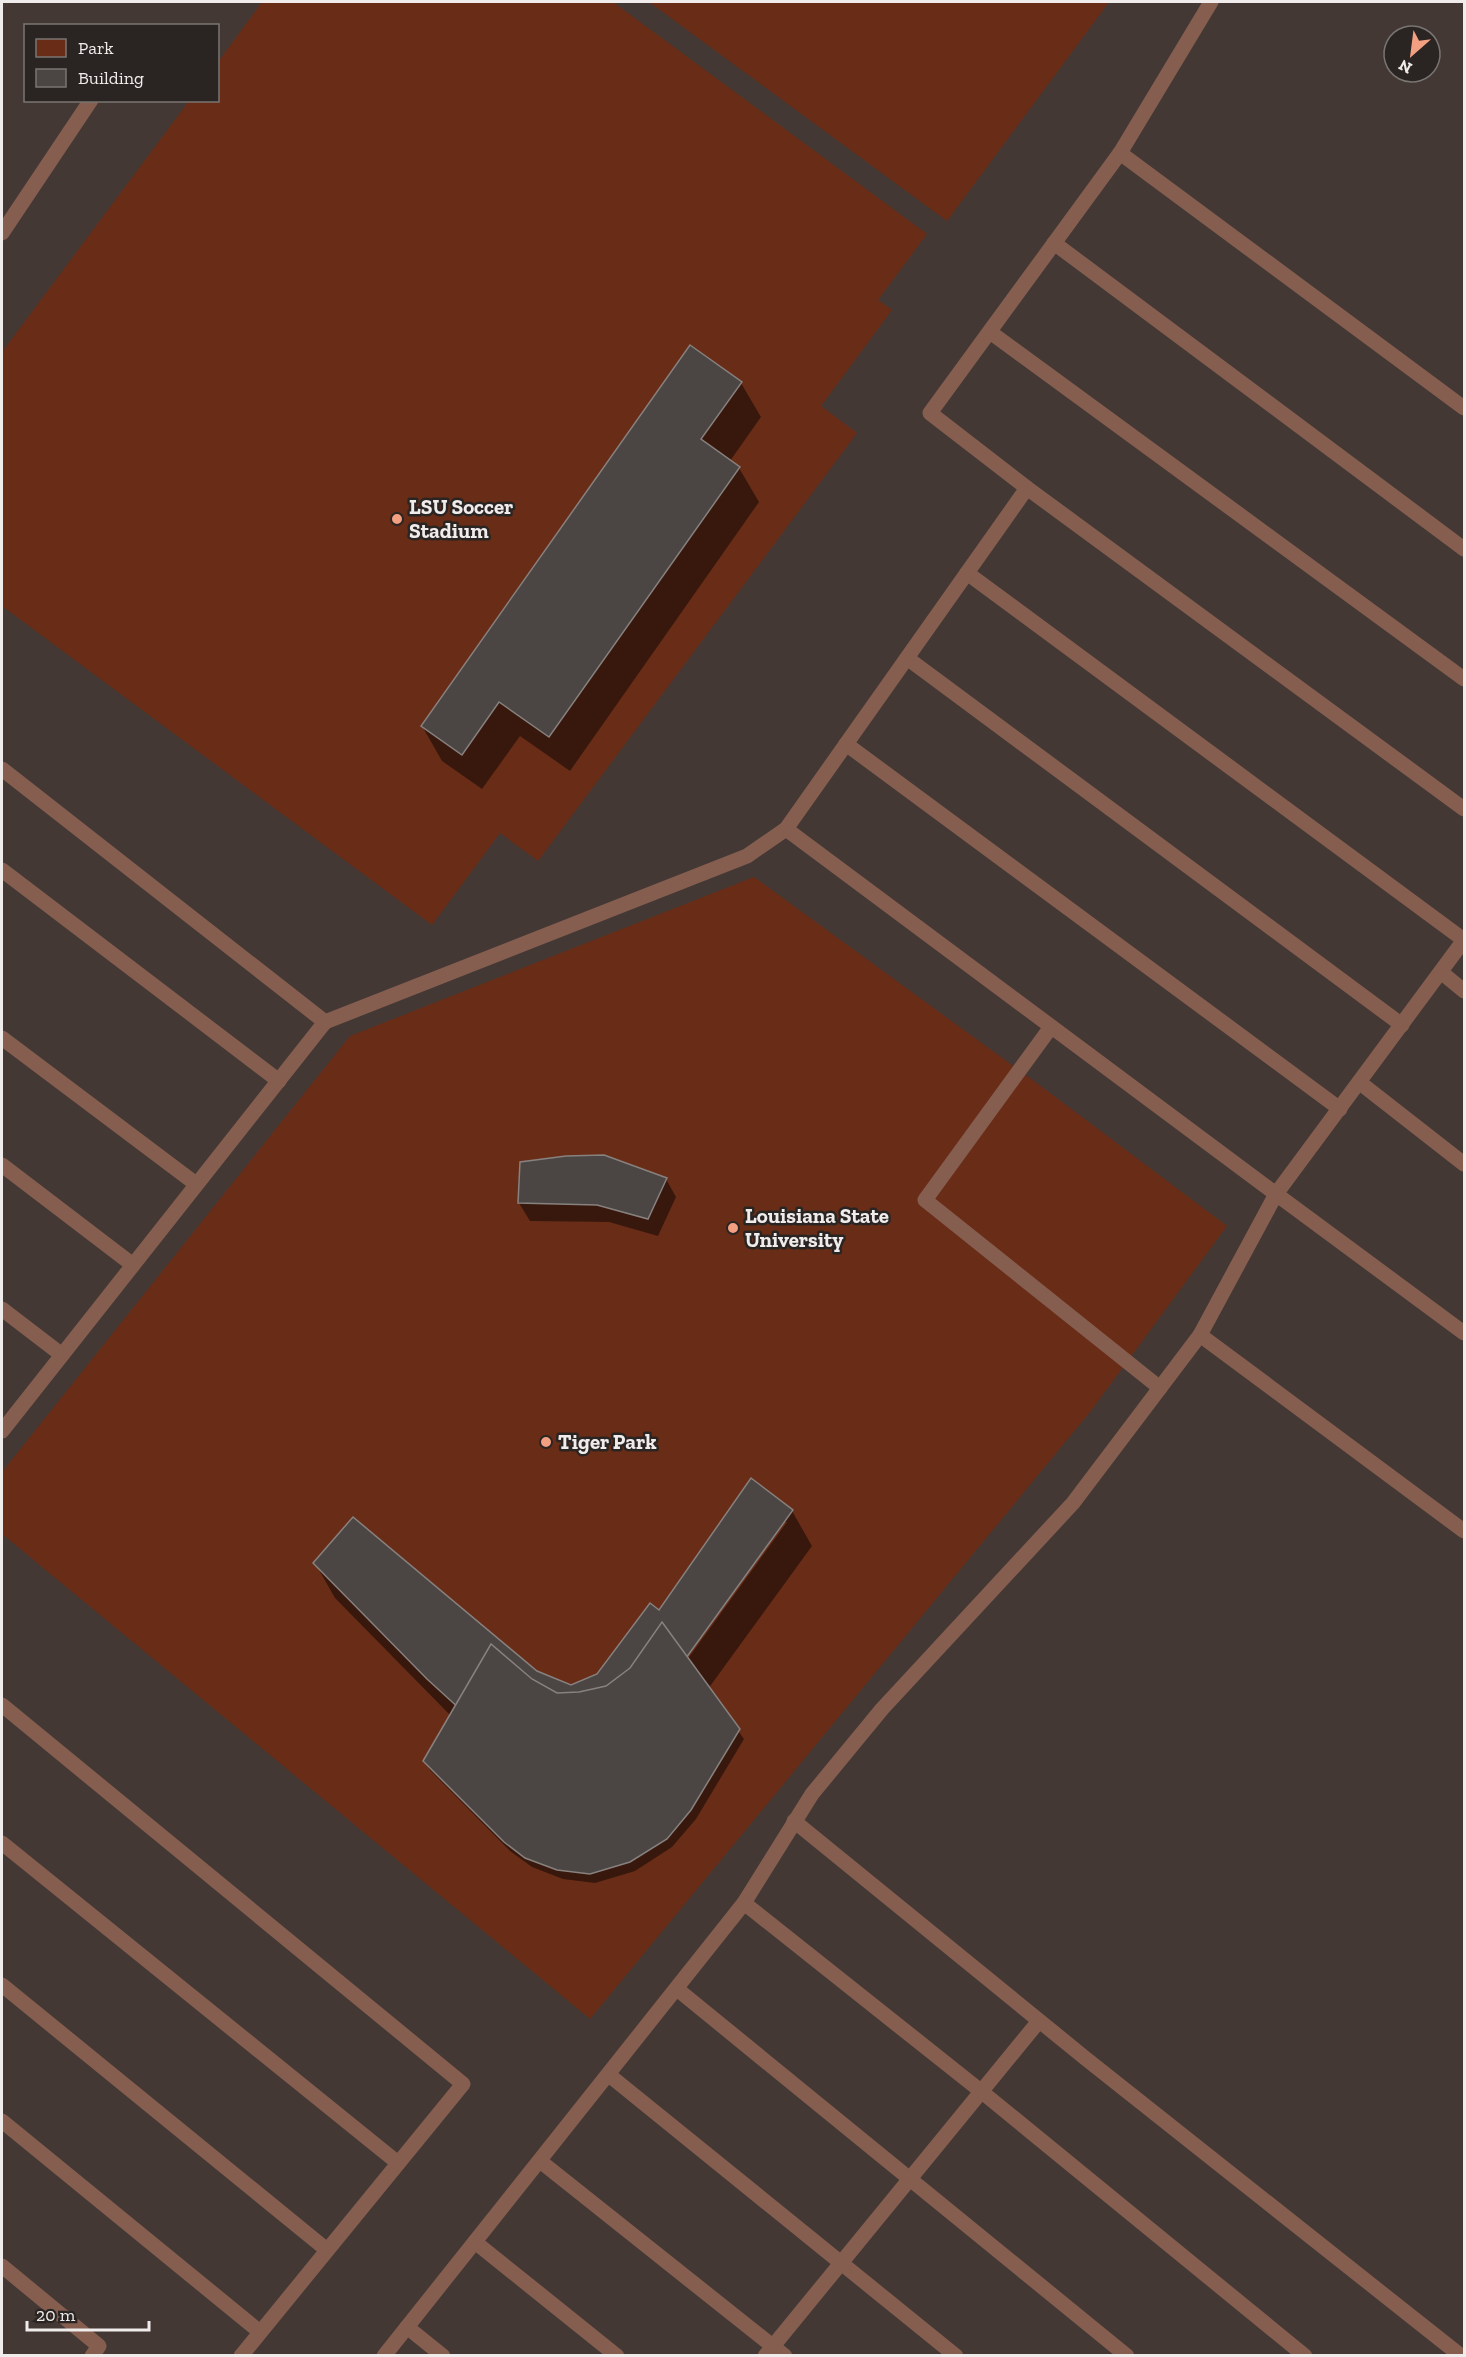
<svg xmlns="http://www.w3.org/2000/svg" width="1466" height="2357" font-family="'Zilla Slab',serif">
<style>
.built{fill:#443834;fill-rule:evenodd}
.green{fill:#692d17}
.shadow{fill:#0007;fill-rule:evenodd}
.building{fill:#4b4543;stroke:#87817f;stroke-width:1.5}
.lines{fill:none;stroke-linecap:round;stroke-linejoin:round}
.lane{stroke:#855e50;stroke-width:15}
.poi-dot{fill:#f39f82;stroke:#2a2523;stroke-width:2}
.labels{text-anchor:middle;stroke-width:5;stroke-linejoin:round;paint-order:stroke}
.poi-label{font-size:21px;font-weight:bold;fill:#f0eceb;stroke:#2a2523;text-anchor:start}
</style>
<rect width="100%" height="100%" fill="#342f2d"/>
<path class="built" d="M 2,2 L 1464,2 L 1464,2355 L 2,2355 ZM 26,26 L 218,26 L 218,100 L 26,100 ZM 1394,36 L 1430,36 L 1430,72 L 1394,72 Z"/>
<g class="green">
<polygon points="262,2 613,2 927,234 878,300 892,310 821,406 857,433 538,861 500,833 432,925 2,606 2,352 189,101 218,100 218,62"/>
<polygon points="649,2 1109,2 947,221"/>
<polygon points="754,877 1042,1087 1227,1226 1090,1412 590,2019 2,1534 2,1472 350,1036"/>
</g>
<g class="shadow">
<polygon points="741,383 761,417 730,461 739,468 759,502 570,771 520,736 482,789 442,761 422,726"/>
<polygon points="666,1179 676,1197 658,1236 609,1222 530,1221 519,1203"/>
<path d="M 751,1480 L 792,1511 L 812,1546 L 708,1689 L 744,1739 L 696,1819 L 672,1847 L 635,1871 L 595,1883 L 563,1879 L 532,1867 L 510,1851 L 430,1770 L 425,1761 L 451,1716 L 335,1598 L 315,1563 L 571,1687 L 598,1676 L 660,1612 ZM 783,1522 L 787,1522 L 684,1664 L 681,1662 Z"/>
</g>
<g class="building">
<polygon points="690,345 742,382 701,439 740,467 549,737 499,702 462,755 421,726"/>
<polygon points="604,1155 667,1178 648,1219 597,1205 518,1203 520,1162 566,1156"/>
<polygon points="751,1478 793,1510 647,1712 609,1733 559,1744 500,1735 473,1721 427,1679 313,1563 353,1517 537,1671 571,1685 597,1674 650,1603 659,1610"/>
<polygon points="662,1622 740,1729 691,1810 667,1839 630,1862 590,1874 557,1870 525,1858 504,1842 423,1761 491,1644 532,1679 557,1693 579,1692 606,1686 630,1668"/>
</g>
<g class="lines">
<g class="lane">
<polyline points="1120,153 1464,408"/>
<polyline points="2,233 91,100"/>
<polyline points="1054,243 1464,549"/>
<polyline points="990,332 1464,679"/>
<polyline points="1027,488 1464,809"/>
<polyline points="967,573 1464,940"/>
<polyline points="907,658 1402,1025"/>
<polyline points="846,744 1340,1109"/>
<polyline points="2,769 325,1022 2,1431"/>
<polyline points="786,829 1276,1194 1464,940"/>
<polyline points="2,870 279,1081"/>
<polyline points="1441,972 1464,991"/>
<polyline points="325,1022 747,856 786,829 1027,488 930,413 1120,153 1211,2"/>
<polyline points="1051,1027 925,1200 1160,1388"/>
<polyline points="2,1038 196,1184"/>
<polyline points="1359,1082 1464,1164"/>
<polyline points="2,1165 133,1265"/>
<polyline points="2,1309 62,1355"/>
<polyline points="1464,1333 1276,1194 1200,1335 1464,1531"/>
<polyline points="2,1705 463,2084 241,2356"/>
<polyline points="794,1821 1085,2058 1461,2356"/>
<polyline points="2,1843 398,2163"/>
<polyline points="744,1903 812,1794 882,1709 1073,1503 1200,1335"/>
<polyline points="2,1985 327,2250"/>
<polyline points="677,1989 1127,2356"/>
<polyline points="609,2075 956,2356"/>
<polyline points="2,2121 260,2332"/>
<polyline points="540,2161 785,2356"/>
<polyline points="475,2242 617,2356"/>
<polyline points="2,2266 99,2346 92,2356"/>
<polyline points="407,2327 443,2356"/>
<polyline points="384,2356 744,1903 982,2092 1305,2356"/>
<polyline points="765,2356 1039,2021"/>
</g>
</g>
<g class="poi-dot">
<circle cx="397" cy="519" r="6"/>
<circle cx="733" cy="1228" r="6"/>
<circle cx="546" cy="1442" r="6"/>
</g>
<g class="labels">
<g class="poi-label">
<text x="409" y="514">LSU Soccer<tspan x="409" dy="24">Stadium</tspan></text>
<text x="745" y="1223">Louisiana State<tspan x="745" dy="24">University</tspan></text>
<text x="558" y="1449">Tiger Park</text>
</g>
</g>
<rect width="1466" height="2357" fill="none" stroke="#f0eceb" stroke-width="6"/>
<rect x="24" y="24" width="195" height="78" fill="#2a2523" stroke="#797573" stroke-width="1.5"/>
<rect x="36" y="39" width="30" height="18" fill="#692d17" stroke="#797573" stroke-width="1.5"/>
<text x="78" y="54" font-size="18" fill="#f0eceb">Park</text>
<rect x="36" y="69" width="30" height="18" fill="#4b4543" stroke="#797573" stroke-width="1.5"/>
<text x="78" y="84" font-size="18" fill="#f0eceb">Building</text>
<g transform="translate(1412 54) rotate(208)"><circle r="28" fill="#2a2523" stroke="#797573" stroke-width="1.5"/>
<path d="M0-4.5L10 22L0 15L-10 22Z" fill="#f39f82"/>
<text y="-9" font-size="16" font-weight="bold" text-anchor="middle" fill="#f0eceb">N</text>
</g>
<path d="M27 2321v9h122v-9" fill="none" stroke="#f0eceb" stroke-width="3"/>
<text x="36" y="2321" font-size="18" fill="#f0eceb" stroke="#2a2523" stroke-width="4.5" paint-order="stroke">20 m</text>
</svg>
